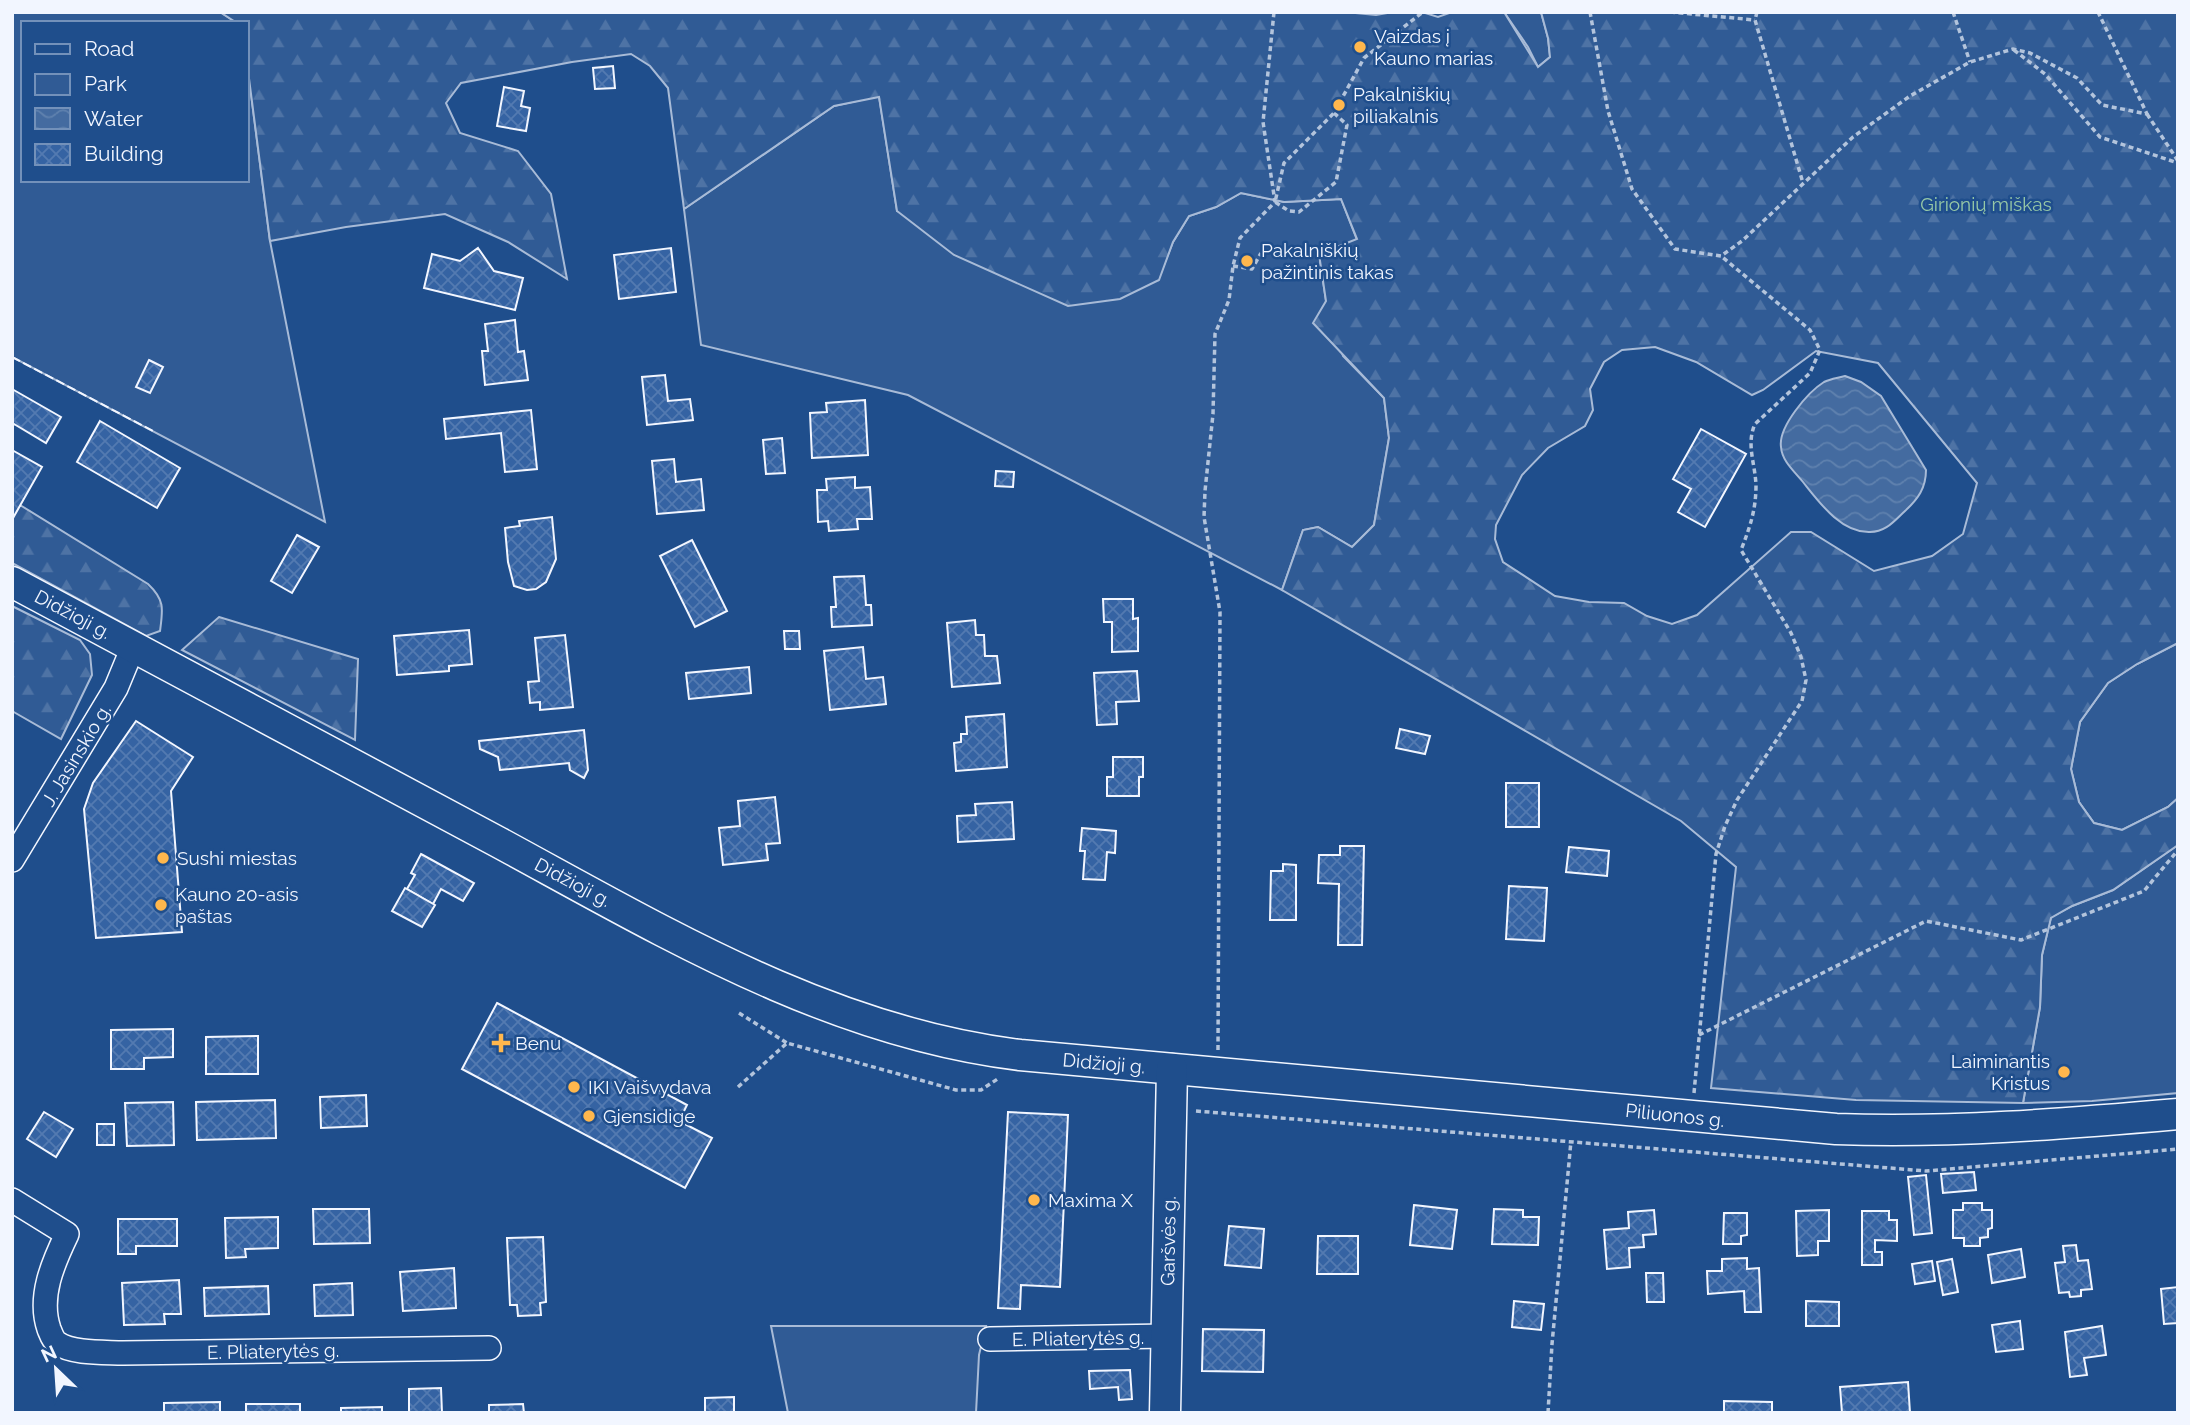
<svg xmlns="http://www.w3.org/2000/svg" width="2190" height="1425" font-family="Raleway,sans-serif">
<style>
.green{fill:#305b95;stroke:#a8bbd7;stroke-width:2}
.forest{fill:url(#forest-firs);stroke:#a8bbd7;stroke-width:2;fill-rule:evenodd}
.water{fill:url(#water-waves);stroke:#a8bbd7;stroke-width:2}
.building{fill:url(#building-cross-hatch);stroke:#f2f6ff;stroke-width:2}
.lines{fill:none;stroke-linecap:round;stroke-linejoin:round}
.minor-casing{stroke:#f2f6ff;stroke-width:26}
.major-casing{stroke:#f2f6ff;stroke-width:33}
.path{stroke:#b3c4dc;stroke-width:3.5;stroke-dasharray:5 3.5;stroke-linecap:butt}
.minor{stroke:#1f4e8c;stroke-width:23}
.major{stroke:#1f4e8c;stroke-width:30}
.fence{stroke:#f2f6ff;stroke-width:2;stroke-dasharray:9 3.5;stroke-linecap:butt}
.poi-dot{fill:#ffb74d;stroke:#1f4e8c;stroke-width:2.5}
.labels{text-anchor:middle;stroke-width:5;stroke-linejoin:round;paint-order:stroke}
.poi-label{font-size:19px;fill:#f2f6ff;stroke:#1f4e8c;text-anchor:start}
.park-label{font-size:19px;fill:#97c8a6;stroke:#1f4e8c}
.street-label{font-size:19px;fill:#f2f6ff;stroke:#1f4e8c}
</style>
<defs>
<pattern id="forest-firs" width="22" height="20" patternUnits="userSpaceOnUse" patternTransform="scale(1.75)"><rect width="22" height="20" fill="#305b95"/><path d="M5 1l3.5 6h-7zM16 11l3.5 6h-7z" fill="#4e73a5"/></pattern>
<pattern id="water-waves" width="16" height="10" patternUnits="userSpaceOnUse" patternTransform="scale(1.75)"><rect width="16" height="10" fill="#446ba0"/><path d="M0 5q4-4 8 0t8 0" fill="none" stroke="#5f81ae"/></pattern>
<pattern id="building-cross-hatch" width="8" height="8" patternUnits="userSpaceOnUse" patternTransform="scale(1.75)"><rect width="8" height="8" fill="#3563a3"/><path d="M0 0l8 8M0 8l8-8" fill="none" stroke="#537ab1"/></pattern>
</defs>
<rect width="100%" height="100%" fill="#1f4e8c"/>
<g class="green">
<polygon points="12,12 220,12 237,23 23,23 23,180 247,180 247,63 270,241 325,522 12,357"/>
<polygon points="1504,12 1541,12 1548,38 1550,57 1538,67 1528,47"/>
<polygon points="879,96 897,211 1158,280 1173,242 1189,216 1216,207 1241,193 1284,202 1341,199 1357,240 1319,254 1326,301 1343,356 1384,398 1389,438 1374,525 1352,547 1318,527 1303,530 1282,590 908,395 701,345 684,209 834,106"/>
<polygon points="2178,643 2178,798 2168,807 2122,830 2094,823 2079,802 2071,769 2080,722 2108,683 2137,664"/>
<polygon points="2178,845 2178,1093 2092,1101 2023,1103 2040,1007 2042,955 2051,917 2072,906 2113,890"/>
<polygon points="771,1326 986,1326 979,1355 976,1413 788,1413"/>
</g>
<g class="forest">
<path d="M 220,12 L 1345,12 L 1376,15 L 1393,12 L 1422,12 L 1438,17 L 1452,12 L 1504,12 L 1538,67 L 1550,57 L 1548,38 L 1541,12 L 2178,12 L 2178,643 L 2137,664 L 2108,683 L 2080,722 L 2071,769 L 2079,802 L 2094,823 L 2122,830 L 2168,807 L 2178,798 L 2178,845 L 2113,890 L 2072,906 L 2051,918 L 2042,955 L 2040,1007 L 2023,1103 L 1856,1100 L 1711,1088 L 1736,867 L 1681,821 L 1282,590 L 1303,530 L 1318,527 L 1352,547 L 1374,525 L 1389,438 L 1384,398 L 1313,323 L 1326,301 L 1319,254 L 1357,239 L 1341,199 L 1284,202 L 1241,193 L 1216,207 L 1189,216 L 1173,242 L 1159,280 L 1120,299 L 1068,306 L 954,255 L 897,211 L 879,97 L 834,106 L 684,209 L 668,88 L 650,66 L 631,54 L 572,62 L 461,83 L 446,103 L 460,133 L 518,151 L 551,194 L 567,279 L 508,242 L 445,214 L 346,227 L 270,241 L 247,63 L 247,23 L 237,23 ZM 1655,347 L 1696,362 L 1752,395 L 1763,390 L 1816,351 L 1878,363 L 1977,483 L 1963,534 L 1932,556 L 1874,571 L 1811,532 L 1791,532 L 1697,615 L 1672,624 L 1647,616 L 1624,603 L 1589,602 L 1555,596 L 1503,562 L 1495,539 L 1496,525 L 1522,475 L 1548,448 L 1585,426 L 1593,410 L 1590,389 L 1604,362 L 1622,350 Z"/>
<path d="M 20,505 L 148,584 C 165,600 163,609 160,631 L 146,636 L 12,563 L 12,517 Z"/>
<polygon points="12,606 80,640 90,654 92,675 61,739 12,711"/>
<polygon points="219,617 358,659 355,740 182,650"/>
</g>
<path class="water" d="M 1845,376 L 1861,382 L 1881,396 L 1926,470 C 1926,488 1918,499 1905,511 C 1894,521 1886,532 1870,532 C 1841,533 1819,502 1803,482 C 1794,471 1782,461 1781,447 C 1778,427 1808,392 1824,382 C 1830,379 1838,378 1845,376 Z"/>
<g class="building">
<polygon points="613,66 615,88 595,89 593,68"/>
<polygon points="504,87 524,91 521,106 530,108 526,131 497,126"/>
<polygon points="478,248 494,271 523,278 515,310 424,288 432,254 460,261"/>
<polygon points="671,248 676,292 619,299 614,255"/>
<polygon points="515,320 518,352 524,351 528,380 485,385 482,351 488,351 485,324"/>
<polygon points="149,360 163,367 150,393 136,387"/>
<polygon points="665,375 668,401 690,399 693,420 647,425 642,377"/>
<polygon points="12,389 61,417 46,443 14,424 12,427"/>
<polygon points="865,400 868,455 812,458 810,413 827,412 826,403"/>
<polygon points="531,410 537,469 505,472 501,433 446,439 444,419"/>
<polygon points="100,421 180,468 157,508 77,462"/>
<polygon points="1701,429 1746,454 1705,527 1678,512 1691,489 1673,479"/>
<polygon points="782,438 785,473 766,474 763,440"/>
<polygon points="12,450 42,467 13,518 12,517"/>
<polygon points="674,459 676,482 701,479 704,510 657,514 652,461"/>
<polygon points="996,471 1014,472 1013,487 995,486"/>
<polygon points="855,477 855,488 870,487 872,519 857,519 858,529 829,531 828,521 818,522 817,490 827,490 826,479"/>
<polygon points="552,517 556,559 546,582 536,589 527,590 514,586 508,562 505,528 520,526 519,521"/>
<polygon points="297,535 319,547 292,593 271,581"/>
<polygon points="692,540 727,611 695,627 660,556"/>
<polygon points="864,576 866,605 871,605 872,625 832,627 831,607 836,607 834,577"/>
<polygon points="1103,599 1133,599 1133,619 1138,618 1138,651 1112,652 1112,622 1104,622"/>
<polygon points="975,620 976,635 984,635 985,656 997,656 1000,683 952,687 947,623"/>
<polygon points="469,630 472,664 449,666 449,671 397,675 394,636"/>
<polygon points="784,631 799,631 800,649 785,649"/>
<polygon points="565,635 573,707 540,710 540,702 530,703 528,682 539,681 535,638"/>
<polygon points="863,647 866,679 883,677 886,704 830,710 824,651"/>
<polygon points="749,667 751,693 689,699 686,673"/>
<polygon points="1137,671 1139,701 1116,702 1117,724 1097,725 1094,673"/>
<polygon points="1004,714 1007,767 956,771 954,743 961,742 961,734 967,734 966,717"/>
<polygon points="136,721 193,757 171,791 182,932 96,938 84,809 93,783"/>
<polygon points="1400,729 1430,736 1425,754 1396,748"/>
<polygon points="584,730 588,770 584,778 570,770 569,763 500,770 498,757 480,749 479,741"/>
<polygon points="1113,757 1143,757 1143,777 1139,777 1139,796 1107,796 1107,777 1113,777"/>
<rect x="1506" y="783" width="33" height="44"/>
<polygon points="775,797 780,843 766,844 768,860 723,865 719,828 740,826 738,801"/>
<polygon points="1012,802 1014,839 958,842 957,816 976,815 975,804"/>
<polygon points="1082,828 1116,831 1115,853 1107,852 1105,880 1083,879 1085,851 1080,851"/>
<polygon points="1340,846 1364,846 1362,945 1338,945 1339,884 1318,883 1319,855 1340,855"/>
<polygon points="1569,847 1609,851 1607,876 1566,872"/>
<polygon points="421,854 474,883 463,901 441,889 433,904 407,889 415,875 411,873"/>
<polygon points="1283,864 1296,865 1296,920 1270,920 1271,871 1283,871"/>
<polygon points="1509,886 1547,888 1544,941 1506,939"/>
<polygon points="405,888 435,905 422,927 392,911"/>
<polygon points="497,1003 687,1105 679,1121 712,1138 685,1188 462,1069"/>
<polygon points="173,1029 173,1057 144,1058 144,1069 111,1069 111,1030"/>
<polygon points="258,1036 258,1074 206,1074 206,1037"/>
<polygon points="366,1095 367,1126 321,1128 320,1097"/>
<polygon points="275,1100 276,1138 197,1140 196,1102"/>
<polygon points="173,1102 174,1145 127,1146 125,1103"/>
<polygon points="44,1112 73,1129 56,1157 27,1139"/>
<polygon points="1008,1112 1068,1115 1060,1287 1021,1285 1020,1309 998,1308"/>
<rect x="97" y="1124" width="17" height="21"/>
<polygon points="1974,1172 1976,1190 1943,1193 1941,1174"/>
<polygon points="1926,1175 1932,1233 1914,1235 1908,1177"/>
<polygon points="1963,1203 1982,1203 1982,1210 1992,1210 1992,1228 1988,1229 1988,1237 1980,1238 1980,1246 1964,1246 1964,1238 1953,1238 1953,1210 1963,1210"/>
<polygon points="1414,1205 1457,1210 1452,1249 1410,1245"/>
<polygon points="313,1209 369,1209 370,1243 314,1244"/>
<polygon points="1494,1209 1523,1210 1523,1217 1539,1217 1538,1245 1492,1244"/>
<polygon points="1654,1210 1656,1234 1643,1235 1644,1247 1629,1248 1630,1267 1607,1269 1604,1230 1629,1228 1628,1212"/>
<polygon points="1829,1210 1829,1241 1818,1241 1818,1255 1797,1256 1796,1211"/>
<polygon points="1862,1211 1889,1211 1889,1220 1897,1220 1897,1241 1875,1240 1875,1252 1882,1252 1882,1265 1862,1265"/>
<polygon points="1724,1213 1747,1213 1747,1235 1741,1236 1741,1244 1723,1244"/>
<polygon points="278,1217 278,1248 245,1249 246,1257 226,1258 225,1218"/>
<polygon points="118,1219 177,1219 177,1246 136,1246 136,1254 118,1254"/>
<polygon points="1229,1226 1264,1229 1261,1268 1225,1265"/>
<polygon points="1318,1236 1358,1236 1358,1274 1317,1274"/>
<polygon points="543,1237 546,1302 540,1303 541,1315 518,1316 517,1305 510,1305 507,1238"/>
<polygon points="2076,1245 2078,1261 2088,1260 2092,1289 2081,1290 2081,1296 2070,1297 2069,1292 2059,1293 2055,1263 2065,1262 2063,1246"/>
<polygon points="2021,1249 2025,1277 1992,1283 1988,1255"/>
<polygon points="1747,1258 1747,1269 1759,1268 1761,1312 1745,1312 1744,1291 1708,1294 1707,1271 1722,1271 1722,1259"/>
<polygon points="1952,1259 1958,1292 1943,1295 1937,1262"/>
<polygon points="1932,1261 1935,1281 1915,1284 1912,1264"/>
<polygon points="454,1268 456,1308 403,1311 400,1272"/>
<polygon points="1646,1273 1663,1273 1664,1302 1647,1302"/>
<polygon points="179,1280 181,1314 164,1314 165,1324 124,1325 122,1283"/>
<polygon points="352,1283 353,1315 315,1316 314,1285"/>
<polygon points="268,1286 269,1314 205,1316 204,1288"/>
<polygon points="2178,1287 2178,1323 2164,1324 2161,1289"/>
<polygon points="1514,1301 1544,1304 1541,1330 1512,1327"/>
<polygon points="1806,1301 1839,1302 1839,1326 1806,1326"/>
<polygon points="2020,1321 2023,1349 1996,1352 1992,1325"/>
<polygon points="2102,1326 2106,1355 2084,1358 2087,1375 2070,1377 2065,1332"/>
<polygon points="1203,1329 1264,1330 1263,1372 1202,1371"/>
<polygon points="1130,1370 1132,1399 1119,1400 1118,1387 1090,1389 1089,1371"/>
<polygon points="1908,1382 1910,1413 1842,1413 1840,1387"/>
<polygon points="441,1388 442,1413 409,1413 409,1389"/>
<polygon points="734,1397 734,1413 705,1413 705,1398"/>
<polygon points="1724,1401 1772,1402 1772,1413 1724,1413"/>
<polygon points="220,1402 220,1413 164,1413 164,1403"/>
<rect x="246" y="1404" width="54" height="9"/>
<polygon points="523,1404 524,1413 489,1413 489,1405"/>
<polygon points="382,1407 382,1413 341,1413 341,1408"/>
</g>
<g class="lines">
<g class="minor-casing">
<g id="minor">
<polyline points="12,860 116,688 133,647"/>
<path d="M 12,1200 L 67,1234 C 53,1263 38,1297 49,1329 C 51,1334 53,1340 57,1343 C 73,1354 105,1352 123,1353 L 489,1348"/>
<polyline points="990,1339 1167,1336"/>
</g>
</g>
<g class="major-casing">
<g id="major">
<path d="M 12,582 C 174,669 336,755 498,842 C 664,932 829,1032 1020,1055 L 1836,1129 C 1951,1133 2063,1124 2178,1114"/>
<polyline points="1165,1413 1172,1069"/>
</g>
</g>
<g class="path">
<polyline points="1590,12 1608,111 1632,189 1675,249 1721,256 1742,241 1853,137 1910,96 1970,62 2013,49 2030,53 2077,78 2102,105 2147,114 2098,12"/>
<polyline points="1670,12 1755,20"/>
<polyline points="1757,12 1755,20 1803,183"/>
<polyline points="1953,12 1970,62"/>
<polyline points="2014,50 2045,74 2100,137 2178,163"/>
<polyline points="1334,113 1347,125 1336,182 1299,212 1289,211 1275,202 1284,163 1334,113 1364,58 1423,12"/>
<polyline points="2147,114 2178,161"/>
<polyline points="1233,266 1252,269 1261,253"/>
<polyline points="739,1013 787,1043"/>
<polyline points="1699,1035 1926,921 2021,940 2144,891 2178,850"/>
<polyline points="1218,1050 1220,612 1204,517 1205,491 1213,414 1215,334 1229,300 1233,266 1240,238 1275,202 1263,122 1274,12"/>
<polyline points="738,1087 787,1043 956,1090 981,1090 999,1078"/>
<path d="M 1694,1093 L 1716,854 L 1725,826 L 1737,800 L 1802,701 L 1806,680 L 1801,657 L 1791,633 L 1741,550 C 1750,527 1756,510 1756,485 C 1755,463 1746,444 1755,424 L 1810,373 L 1820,350 L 1810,330 L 1721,256"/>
<polyline points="1196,1111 1926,1171 2178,1149"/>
<polyline points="1548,1413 1552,1344 1571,1141"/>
</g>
<use href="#minor" class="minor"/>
<use href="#major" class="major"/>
<polyline class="fence" points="12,357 153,431"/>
</g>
<g class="poi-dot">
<circle cx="1360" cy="47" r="7"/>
<circle cx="1339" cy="105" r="7"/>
<circle cx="1247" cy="261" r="7"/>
<circle cx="163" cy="858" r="7"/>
<circle cx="161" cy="905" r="7"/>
<path d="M497.5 1032.5h7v7h7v7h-7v7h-7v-7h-7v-7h7z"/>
<circle cx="2064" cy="1072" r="7"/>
<circle cx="574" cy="1087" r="7"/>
<circle cx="589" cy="1116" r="7"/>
<circle cx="1034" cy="1200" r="7"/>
</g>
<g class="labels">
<g class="poi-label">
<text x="1374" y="43">Vaizdas į<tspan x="1374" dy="22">Kauno marias</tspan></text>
<text x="1353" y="101">Pakalniškių<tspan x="1353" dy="22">piliakalnis</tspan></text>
<text x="1261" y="257">Pakalniškių<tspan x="1261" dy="22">pažintinis takas</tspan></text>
<text x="177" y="865">Sushi miestas</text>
<text x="175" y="901">Kauno 20-asis<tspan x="175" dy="22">paštas</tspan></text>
<text x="515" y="1050">Benu</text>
<text x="2050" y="1068" text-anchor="end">Laiminantis<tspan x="2050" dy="22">Kristus</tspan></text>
<text x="588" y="1094">IKI Vaišvydava</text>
<text x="603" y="1123">Gjensidige</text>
<text x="1048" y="1207">Maxima X</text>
</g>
<g class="park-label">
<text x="1986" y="211">Girionių miškas</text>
</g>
<g class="street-label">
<text transform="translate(73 614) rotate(28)" y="7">Didžioji g.</text>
<text transform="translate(76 755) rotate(-59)" y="7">J. Jasinskio g.</text>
<text transform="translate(573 882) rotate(28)" y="7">Didžioji g.</text>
<text transform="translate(1104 1063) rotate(5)" y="7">Didžioji g.</text>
<text transform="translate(1675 1115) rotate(6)" y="7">Piliuonos g.</text>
<text transform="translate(1168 1241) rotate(-89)" y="7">Garšvės g.</text>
<text transform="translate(1078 1338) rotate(-1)" y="7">E. Pliaterytės g.</text>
<text transform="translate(273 1351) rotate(-1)" y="7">E. Pliaterytės g.</text>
</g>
</g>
<rect width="2190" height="1425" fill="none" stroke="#f2f6ff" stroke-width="28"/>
<rect x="21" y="21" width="228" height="161" fill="#1f4e8c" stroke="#7391ba" stroke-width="2"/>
<rect x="35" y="44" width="35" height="10" fill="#1f4e8c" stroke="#7391ba" stroke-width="2"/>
<text x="84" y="56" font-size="21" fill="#f2f6ff">Road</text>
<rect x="35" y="74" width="35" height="21" fill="#305b95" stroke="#7391ba" stroke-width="2"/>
<text x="84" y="91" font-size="21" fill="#f2f6ff">Park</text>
<rect x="35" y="108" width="35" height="21" fill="url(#water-waves)" stroke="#7391ba" stroke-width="2"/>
<text x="84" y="126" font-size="21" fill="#f2f6ff">Water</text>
<rect x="35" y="144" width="35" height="21" fill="url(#building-cross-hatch)" stroke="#7391ba" stroke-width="2"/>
<text x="84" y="161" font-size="21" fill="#f2f6ff">Building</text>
<g transform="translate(56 1369) rotate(335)" stroke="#1f4e8c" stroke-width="5" paint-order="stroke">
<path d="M0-5L12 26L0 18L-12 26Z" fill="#f2f6ff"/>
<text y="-10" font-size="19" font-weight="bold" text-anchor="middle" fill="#f2f6ff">N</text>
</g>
</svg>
